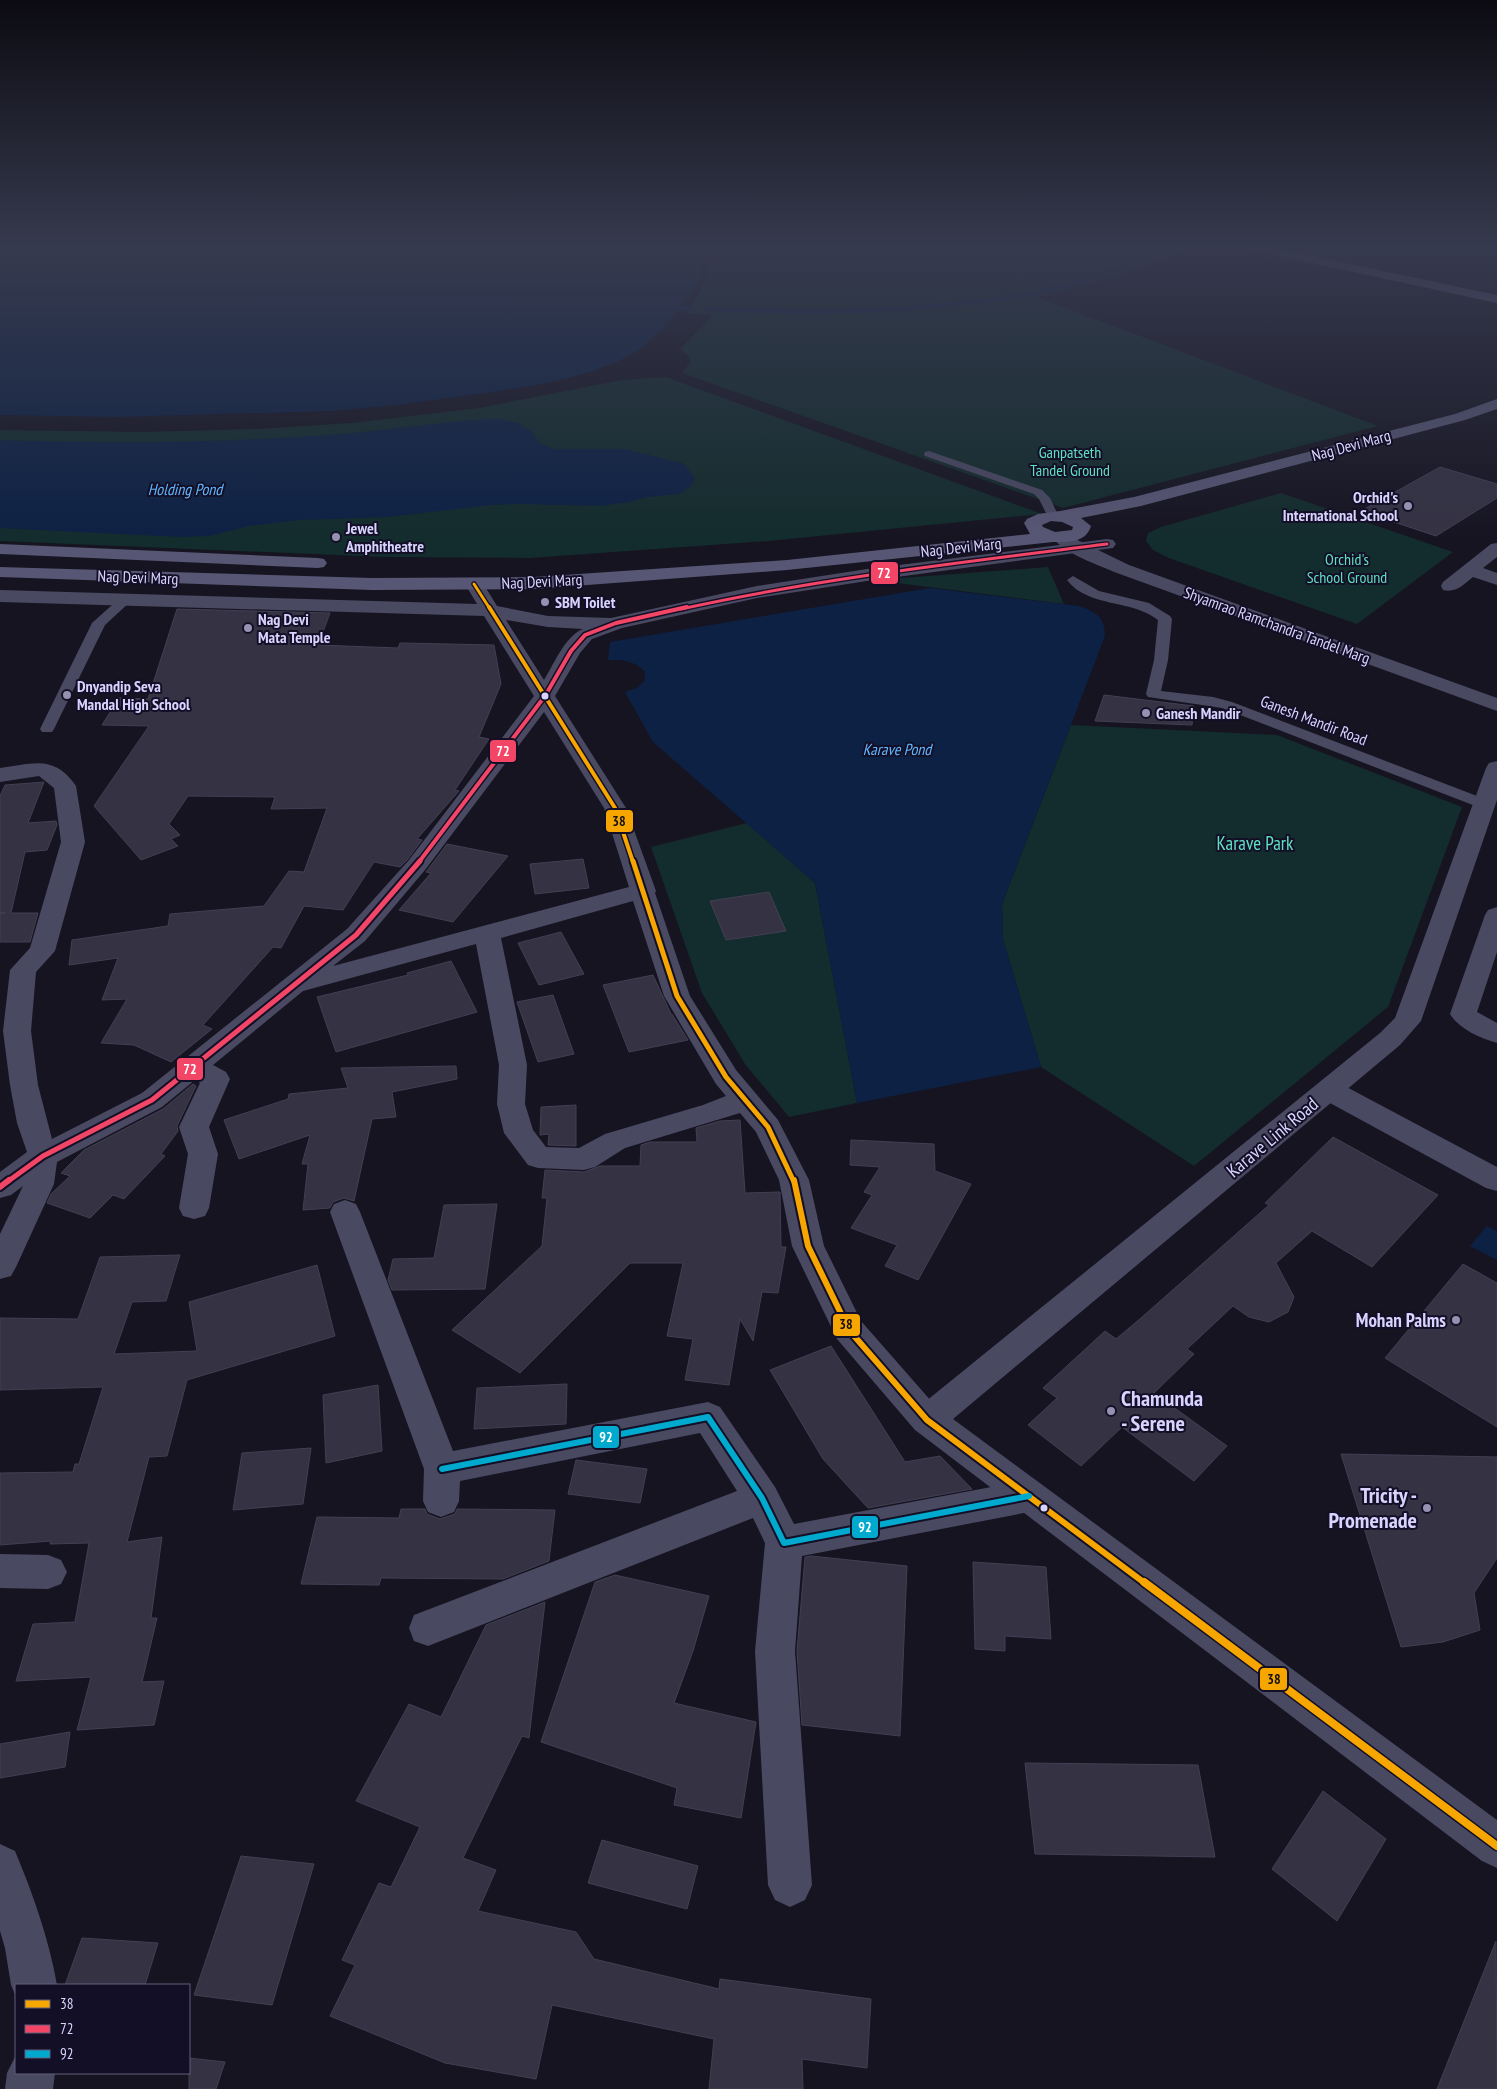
<svg xmlns="http://www.w3.org/2000/svg" width="1497" height="2089" font-family="'PT Sans Narrow',sans-serif">
<style>
.green{fill:#132c2d}
.water{fill:#0d2144}
.lines{fill:none;stroke-linecap:round;stroke-linejoin:round}
.stream{stroke:#0d2144;stroke-width:5}
.building{fill:#343243;stroke:#433f54}
.service{fill:#4a4962;fill-rule:evenodd}
.minor{fill:#4a4962;fill-rule:evenodd}
.tertiary{fill:#4a4962;fill-rule:evenodd}
.secondary{fill:#575674;fill-rule:evenodd}
.bus-1-far4-casing{stroke:#130f26;stroke-width:5.5}
.bus-1-far3-casing{stroke:#130f26;stroke-width:7}
.bus-1-far2-casing{stroke:#130f26;stroke-width:9}
.bus-1-far1-casing{stroke:#130f26;stroke-width:10}
.bus-1-casing{stroke:#130f26;stroke-width:11}
.bus-2-far3-casing{stroke:#130f26;stroke-width:5.5}
.bus-2-far2-casing{stroke:#130f26;stroke-width:7}
.bus-2-far1-casing{stroke:#130f26;stroke-width:9}
.bus-2-casing{stroke:#130f26;stroke-width:10}
.bus-3-casing{stroke:#130f26;stroke-width:10}
.bus-1-far4{stroke:#f7a600;stroke-width:3}
.bus-1-far3{stroke:#f7a600;stroke-width:4}
.bus-1-far2{stroke:#f7a600;stroke-width:5}
.bus-1-far1{stroke:#f7a600;stroke-width:6}
.bus-1{stroke:#f7a600;stroke-width:8}
.bus-2-far3{stroke:#f34667;stroke-width:3}
.bus-2-far2{stroke:#f34667;stroke-width:4}
.bus-2-far1{stroke:#f34667;stroke-width:5}
.bus-2{stroke:#f34667;stroke-width:6}
.bus-3{stroke:#00a9ce;stroke-width:6}
.poi-dot{fill:#9591b1;stroke:#130f26;stroke-width:2}
.bus-dot{fill:#d9d4ff;stroke:#130f26;stroke-width:2}
.labels{text-anchor:middle;stroke-width:4;stroke-linejoin:round;paint-order:stroke}
.far-street-label{font-size:16px;fill:#d9d4ff;stroke:#130f26}
.far-park-label{font-size:16px;fill:#5fe0c0;stroke:#130f26}
.far-water-label{font-size:16px;font-style:italic;fill:#62b6ff;stroke:#130f26}
.far-poi-label{font-size:16px;font-weight:bold;fill:#d9d4ff;stroke:#130f26;text-anchor:start}
.park-label{font-size:19px;fill:#5fe0c0;stroke:#130f26}
.street-label{font-size:19px;fill:#d9d4ff;stroke:#130f26}
.poi-label{font-size:19px;font-weight:bold;fill:#d9d4ff;stroke:#130f26;text-anchor:end}
.near-poi-label{font-size:22px;font-weight:bold;fill:#d9d4ff;stroke:#130f26;text-anchor:start}
.line-badge{stroke:#130f26;stroke-width:2}
.badge-label{font-size:14px;text-anchor:middle;font-weight:bold;fill:#fff}
.pale-badge-label{font-size:14px;text-anchor:middle;font-weight:bold;fill:#111}
</style>
<rect width="100%" height="100%" fill="#161421"/>
<g class="green">
<polygon points="713,247 1193,247 1108,279 1037,297 1378,426 1063,508 682,373 691,362 688,356 680,349 713,315 687,313 708,277"/>
<polygon points="666,377 1042,514 768,541 530,558 383,557 0,541 0,430 142,432 257,429 351,423 479,408 622,380"/>
<polygon points="1281,493 1453,552 1357,624 1169,558 1153,550 1146,541 1148,533 1161,527"/>
<polygon points="1048,567 1064,604 873,580"/>
<polygon points="1071,725 1277,735 1462,807 1388,1007 1194,1166 1041,1067 1003,939 1002,904"/>
<polygon points="747,823 815,883 857,1103 789,1117 745,1064 702,993 651,847"/>
</g>
<g class="water">
<polygon points="0,247 704,247 699,281 668,324 643,347 617,362 590,372 557,381 507,390 397,405 332,411 117,417 0,415"/>
<path d="M 499,419 L 518,423 L 531,431 L 538,442 L 552,449 L 625,449 L 685,464 L 695,479 L 690,487 L 679,494 L 648,497 L 629,502 L 600,506 L 518,504 L 492,505 L 387,517 L 300,520 L 249,526 L 209,536 L 182,537 L 0,528 L 0,440 C 113,444 228,443 341,434 C 393,430 446,420 499,419 Z"/>
<path d="M 930,588 L 1079,606 C 1096,612 1105,617 1105,636 L 1002,904 L 1003,939 L 1041,1067 L 857,1103 L 815,883 L 653,742 L 625,692 L 637,688 L 644,681 L 645,672 C 634,660 623,660 608,660 L 610,642 Z"/>
<polygon points="1487,1226 1497,1231 1497,1260 1470,1246"/>
</g>
<g class="lines">
<g class="stream">
<polyline points="680,308 693,309"/>
<path d="M 707,309 C 821,313 936,314 1048,290 C 1093,280 1135,263 1178,247"/>
</g>
</g>
<g class="building">
<polygon points="1440,467 1497,484 1497,498 1436,536 1361,511"/>
<polygon points="177,609 330,613 318,645 398,648 400,643 494,645 501,684 479,737 489,739 455,790 459,791 417,839 422,840 408,859 400,867 374,862 343,910 304,906 281,948 273,947 203,1025 212,1029 171,1062 134,1045 101,1043 127,999 102,1000 118,958 69,965 72,940 168,926 170,914 264,906 289,871 304,872 327,808 271,809 275,797 188,796 169,824 180,835 171,839 178,846 141,860 94,806 149,726 102,725 119,698 148,699"/>
<polygon points="1104,695 1194,706 1192,725 1095,721"/>
<polygon points="44,782 28,823 56,821 57,825 47,850 25,852 11,913 38,913 30,942 0,942 0,913 5,913 0,913 0,796 5,785"/>
<polygon points="447,844 508,856 453,922 399,910 431,873 426,872"/>
<polygon points="583,859 589,888 535,894 530,864"/>
<polygon points="769,892 786,931 726,940 710,901"/>
<polygon points="561,932 584,974 539,985 518,943"/>
<polygon points="451,961 477,1012 336,1052 317,997 408,975 407,973"/>
<polygon points="653,975 671,1014 672,1014 688,1040 629,1052 603,985"/>
<polygon points="553,995 574,1054 538,1062 517,1002"/>
<polygon points="456,1066 457,1079 392,1092 396,1117 372,1119 354,1201 344,1198 333,1202 330,1208 303,1210 308,1164 302,1164 310,1135 239,1159 224,1120 288,1099 289,1094 348,1088 341,1068"/>
<polygon points="193,1084 196,1086 177,1126 178,1131 161,1154 165,1156 124,1199 113,1195 90,1218 47,1203 51,1194 70,1176 61,1173 84,1150 163,1109"/>
<polygon points="576,1105 576,1146 548,1145 549,1134 540,1135 541,1107"/>
<polygon points="740,1120 745,1193 780,1192 781,1247 786,1247 778,1293 762,1292 753,1341 740,1319 729,1385 685,1380 693,1339 667,1336 683,1263 630,1263 520,1373 452,1330 542,1246 547,1198 542,1198 545,1170 584,1172 600,1166 640,1166 641,1145 650,1142 697,1142 696,1128 720,1121"/>
<polygon points="1333,1137 1438,1195 1372,1267 1312,1231 1276,1263 1294,1297 1288,1312 1269,1322 1249,1317 1233,1306 1187,1349 1194,1354 1154,1393 1227,1446 1194,1481 1122,1427 1081,1466 1028,1425 1057,1398 1043,1388 1105,1331 1116,1339 1141,1318 1269,1205 1265,1203"/>
<polygon points="851,1140 934,1144 935,1171 971,1184 918,1280 885,1266 897,1245 851,1228 872,1195 864,1192 880,1167 850,1165"/>
<polygon points="497,1204 485,1289 392,1290 388,1280 393,1259 434,1258 444,1205"/>
<polygon points="180,1255 166,1301 132,1302 114,1354 197,1351 189,1302 317,1265 335,1336 187,1380 167,1456 149,1457 127,1542 162,1537 151,1618 157,1618 142,1682 164,1681 154,1725 77,1730 91,1677 16,1681 33,1624 75,1622 89,1543 50,1544 51,1541 0,1545 0,1473 73,1472 75,1464 79,1464 103,1387 0,1390 0,1318 78,1319 100,1257"/>
<polygon points="1463,1264 1497,1283 1497,1427 1385,1358"/>
<polygon points="831,1346 905,1462 940,1456 972,1489 868,1508 823,1459 770,1370"/>
<polygon points="567,1384 566,1424 474,1429 477,1388"/>
<polygon points="378,1385 382,1451 326,1463 323,1395"/>
<polygon points="311,1448 303,1504 233,1510 242,1453"/>
<polygon points="1341,1454 1497,1457 1497,1558 1474,1593 1480,1630 1443,1642 1401,1647"/>
<polygon points="576,1460 647,1469 640,1503 568,1494"/>
<polygon points="401,1509 425,1509 427,1514 440,1519 455,1514 457,1509 555,1510 549,1561 503,1579 381,1578 379,1585 301,1584 317,1517 399,1518"/>
<polygon points="811,1556 907,1566 900,1736 802,1725 797,1651 805,1557"/>
<polygon points="973,1562 1046,1567 1051,1639 1005,1636 1005,1651 975,1649"/>
<polygon points="615,1575 709,1596 693,1651 674,1703 756,1722 741,1818 674,1805 677,1788 541,1742 595,1582"/>
<polygon points="545,1602 529,1738 522,1736 463,1858 496,1870 478,1911 576,1932 594,1959 719,1989 720,1979 871,1999 867,2068 802,2059 803,2089 709,2089 714,2039 552,2005 536,2079 445,2063 330,2016 355,1965 342,1960 379,1883 391,1887 420,1827 356,1801 409,1704 441,1717 486,1625"/>
<polygon points="70,1732 65,1767 0,1778 0,1744"/>
<polygon points="1025,1763 1198,1765 1215,1857 1035,1854"/>
<polygon points="1323,1791 1386,1839 1337,1921 1272,1869"/>
<polygon points="602,1840 698,1866 687,1909 588,1883"/>
<polygon points="241,1856 314,1864 272,2005 194,1995"/>
<polygon points="82,1938 158,1943 145,1985 65,1985"/>
<polygon points="1496,1941 1497,2089 1437,2089"/>
<polygon points="189,2058 225,2062 216,2089 189,2089"/>
</g>
<g class="lines">
<g class="service">
<polygon points="929,451 1042,490 1050,498 1059,517 1057,519 1049,519 1039,499 1034,494 925,456 924,454 925,452"/>
<path d="M 1073,576 L 1099,591 L 1149,603 L 1170,616 L 1172,619 L 1168,660 L 1161,691 L 1213,697 L 1232,702 L 1490,801 L 1492,804 L 1490,807 L 1478,807 L 1222,708 L 1148,697 L 1146,694 L 1154,660 L 1158,620 C 1132,599 1088,608 1067,580 Z"/>
<polygon points="126,596 132,600 105,625 54,729 52,732 42,732 40,729 92,623 121,597"/>
</g>
<g class="minor">
<path d="M 1107,539 L 1113,540 L 1116,544 L 1113,548 L 867,581 L 757,598 L 622,628 L 592,639 L 580,653 L 555,696 L 626,808 L 656,891 L 655,893 L 690,996 L 736,1070 L 778,1120 L 809,1180 L 824,1246 L 861,1321 L 939,1410 L 944,1420 L 939,1430 L 927,1435 L 915,1430 L 837,1339 L 792,1246 L 779,1180 L 756,1132 L 740,1113 L 625,1148 L 595,1167 L 584,1170 L 538,1168 L 528,1165 L 504,1133 L 497,1104 L 499,1065 L 476,944 L 303,991 L 213,1065 L 226,1072 L 230,1079 L 209,1127 L 218,1154 L 209,1208 L 205,1216 L 194,1219 L 183,1216 L 179,1208 L 188,1154 L 179,1127 L 200,1083 L 195,1080 L 162,1107 L 57,1162 L 54,1184 L 16,1267 L 11,1276 L 0,1279 L 0,1234 L 23,1186 L 11,1195 L 0,1198 L 0,1172 L 27,1152 L 17,1123 L 10,1085 L 3,1031 L 10,970 L 30,948 L 61,842 L 54,788 L 39,776 L 0,782 L 0,768 C 32,764 54,754 76,786 L 85,842 L 55,951 L 36,972 L 31,1031 L 38,1085 L 52,1139 L 142,1093 L 347,929 L 409,860 L 534,696 L 484,616 L 0,602 L 0,590 L 477,604 L 465,584 L 467,580 L 474,578 L 481,580 L 497,606 L 548,616 L 611,618 L 757,586 L 867,569 ZM 506,620 L 548,627 L 583,629 C 565,636 554,664 544,680 ZM 544,712 L 604,808 L 629,887 L 333,966 L 365,941 L 425,870 ZM 633,901 L 664,996 L 716,1084 L 726,1096 L 703,1105 L 605,1134 L 579,1148 L 546,1147 L 533,1130 L 525,1104 L 527,1065 L 501,938 Z"/>
<path d="M 1497,543 L 1497,557 L 1483,568 L 1497,573 L 1497,585 L 1473,577 C 1463,585 1456,593 1443,590 L 1441,586 L 1443,582 L 1491,544 Z"/>
<path d="M 1497,907 L 1497,952 L 1477,1012 L 1497,1023 L 1497,1043 C 1480,1038 1459,1029 1450,1014 L 1485,915 L 1488,910 Z"/>
<polygon points="1329,1080 1339,1083 1497,1167 1497,1191 1486,1188 1319,1097 1315,1090 1319,1083"/>
<polygon points="345,1200 356,1204 360,1212 453,1451 708,1402 720,1407 775,1487 794,1524 1029,1480 1042,1485 1047,1496 1042,1507 1029,1512 802,1556 795,1651 812,1885 805,1900 790,1907 775,1900 768,1885 755,1651 765,1543 753,1518 428,1646 414,1641 409,1628 414,1615 737,1491 700,1433 460,1481 459,1501 454,1512 441,1517 428,1512 423,1501 424,1469 330,1212 334,1204"/>
<polygon points="0,1554 48,1555 61,1560 67,1572 61,1584 48,1589 0,1588"/>
<path d="M 0,1844 L 15,1851 C 33,1894 49,1939 57,1985 L 16,1985 L 16,1997 L 11,1985 L 5,1948 L 0,1931 Z"/>
<polygon points="16,2055 16,2073 55,2073 53,2089 5,2089 7,2073"/>
</g>
<g class="tertiary">
<path d="M 1061,532 L 1129,565 L 1497,698 L 1497,711 L 1117,573 C 1098,565 1063,553 1052,537 L 1055,533 Z"/>
<polygon points="1497,761 1497,800 1421,1021 1400,1045 953,1419 1497,1820 1497,1868 1482,1861 915,1430 910,1420 915,1410 1380,1033 1395,1018 1486,768 1489,763"/>
</g>
<g class="secondary">
<polygon points="1250,247 1270,247 1497,295 1497,303 1256,251"/>
<path d="M 1497,399 L 1497,409 L 1465,420 L 1141,506 L 1081,518 L 1091,526 C 1086,543 1068,542 1053,542 L 787,570 L 534,589 L 372,590 L 0,577 L 0,567 L 372,578 L 534,577 L 787,560 L 1030,534 L 1024,523 L 1027,519 L 1038,514 L 1060,511 L 1134,497 L 1455,414 ZM 1051,521 L 1062,522 L 1073,527 L 1072,530 L 1055,532 L 1043,527 L 1042,525 Z"/>
<polygon points="0,544 318,558 324,559 327,563 324,567 318,568 0,554"/>
</g>
<g class="bus-1-far4-casing">
<polyline id="bus-1-far4" points="474,584 490,609"/>
</g>
<g class="bus-1-far3-casing">
<polyline id="bus-1-far3" points="489,607 615,808 633,862"/>
</g>
<g class="bus-1-far2-casing">
<polyline id="bus-1-far2" points="633,861 677,996 726,1077 768,1127 794,1182"/>
</g>
<g class="bus-1-far1-casing">
<polyline id="bus-1-far1" points="794,1180 808,1246 849,1330 927,1420 1146,1584"/>
</g>
<g class="bus-1-casing">
<polyline id="bus-1" points="1144,1582 1497,1846"/>
</g>
<g class="bus-2-far3-casing">
<path id="bus-2-far3" d="M 681,609 C 822,578 964,562 1107,544"/>
</g>
<g class="bus-2-far2-casing">
<polyline id="bus-2-far2" points="419,862 545,696 571,651 585,635 616,623 687,607"/>
</g>
<g class="bus-2-far1-casing">
<polyline id="bus-2-far1" points="7,1182 43,1156 152,1100 356,935 420,861"/>
</g>
<g class="bus-2-casing">
<polyline id="bus-2" points="0,1187 9,1180"/>
</g>
<g class="bus-3-casing">
<polyline id="bus-3" points="442,1469 708,1417 762,1498 784,1543 1029,1496"/>
</g>
<use href="#bus-1-far4" class="bus-1-far4"/>
<use href="#bus-1-far3" class="bus-1-far3"/>
<use href="#bus-1-far2" class="bus-1-far2"/>
<use href="#bus-1-far1" class="bus-1-far1"/>
<use href="#bus-1" class="bus-1"/>
<use href="#bus-2-far3" class="bus-2-far3"/>
<use href="#bus-2-far2" class="bus-2-far2"/>
<use href="#bus-2-far1" class="bus-2-far1"/>
<use href="#bus-2" class="bus-2"/>
<use href="#bus-3" class="bus-3"/>
</g>
<linearGradient id="sky" x2="0" y2="1"><stop stop-color="#0c0b12"/><stop offset="0.46" stop-color="#363a4e"/><stop offset="1" stop-color="#363a4e" stop-opacity="0"/></linearGradient>
<rect width="1497" height="539" fill="url(#sky)"/>
<g class="poi-dot">
<circle cx="1408" cy="506" r="5"/>
<circle cx="336" cy="537" r="5"/>
<circle cx="545" cy="602" r="5"/>
<circle cx="248" cy="628" r="5"/>
<circle cx="67" cy="695" r="5"/>
<circle cx="1146" cy="713" r="5"/>
<circle cx="1456" cy="1320" r="5"/>
<circle cx="1111" cy="1411" r="5"/>
<circle cx="1427" cy="1508" r="5"/>
</g>
<g class="bus-dot">
<circle cx="545" cy="696" r="4.5"/>
<circle cx="1044" cy="1508" r="4.5"/>
</g>
<g class="labels">
<g class="far-street-label">
<text transform="translate(1351 445) rotate(-15)" y="6">Nag Devi Marg</text>
<text transform="translate(961 547) rotate(-6)" y="6">Nag Devi Marg</text>
<text transform="translate(138 577) rotate(2)" y="6">Nag Devi Marg</text>
<text transform="translate(542 581) rotate(-3)" y="6">Nag Devi Marg</text>
<text transform="translate(1277 625) rotate(20)" y="6">Shyamrao Ramchandra Tandel Marg</text>
<text transform="translate(1314 720) rotate(21)" y="6">Ganesh Mandir Road</text>
</g>
<g class="far-park-label">
<text x="1070" y="458">Ganpatseth<tspan x="1070" dy="18">Tandel Ground</tspan></text>
<text x="1347" y="565">Orchid's<tspan x="1347" dy="18">School Ground</tspan></text>
</g>
<g class="far-water-label">
<text x="185" y="495">Holding Pond</text>
<text x="897" y="755">Karave Pond</text>
</g>
<g class="far-poi-label">
<text x="1398" y="503" text-anchor="end">Orchid's<tspan x="1398" dy="18">International School</tspan></text>
<text x="346" y="534">Jewel<tspan x="346" dy="18">Amphitheatre</tspan></text>
<text x="555" y="608">SBM Toilet</text>
<text x="258" y="625">Nag Devi<tspan x="258" dy="18">Mata Temple</tspan></text>
<text x="77" y="692">Dnyandip Seva<tspan x="77" dy="18">Mandal High School</tspan></text>
<text x="1156" y="719">Ganesh Mandir</text>
</g>
<g class="park-label">
<text x="1255" y="850">Karave Park</text>
</g>
<g class="street-label">
<text transform="translate(1272 1137) rotate(-40)" y="7">Karave Link Road</text>
</g>
<g class="poi-label">
<text x="1446" y="1327">Mohan Palms</text>
</g>
<g class="near-poi-label">
<text x="1121" y="1406">Chamunda<tspan x="1121" dy="25">- Serene</tspan></text>
<text x="1417" y="1503" text-anchor="end">Tricity -<tspan x="1417" dy="25">Promenade</tspan></text>
</g>
</g>
<g class="line-badge">
<rect x="870" y="561" width="29" height="24" rx="5" fill="#f34667"/>
<rect x="489" y="739" width="28" height="24" rx="5" fill="#f34667"/>
<rect x="605" y="809" width="29" height="24" rx="5" fill="#f7a600"/>
<rect x="176" y="1057" width="28" height="24" rx="5" fill="#f34667"/>
<rect x="832" y="1313" width="29" height="24" rx="5" fill="#f7a600"/>
<rect x="592" y="1425" width="28" height="24" rx="5" fill="#00a9ce"/>
<rect x="851" y="1515" width="28" height="24" rx="5" fill="#00a9ce"/>
<rect x="1259" y="1667" width="29" height="24" rx="5" fill="#f7a600"/>
</g>
<g class="badge-label">
<text x="884" y="578">72</text>
<text x="503" y="756">72</text>
<text x="190" y="1074">72</text>
<text x="606" y="1442">92</text>
<text x="865" y="1532">92</text>
</g>
<g class="pale-badge-label">
<text x="619" y="826">38</text>
<text x="846" y="1329">38</text>
<text x="1274" y="1684">38</text>
</g>
<rect x="15" y="1984" width="175" height="90" fill="#130f26" stroke="#625e7d"/>
<rect x="25" y="2000" width="25" height="8" fill="#f7a600" stroke="#625e7d"/>
<text x="60" y="2009" font-size="15" fill="#d9d4ff">38</text>
<rect x="25" y="2025" width="25" height="8" fill="#f34667" stroke="#625e7d"/>
<text x="60" y="2034" font-size="15" fill="#d9d4ff">72</text>
<rect x="25" y="2050" width="25" height="8" fill="#00a9ce" stroke="#625e7d"/>
<text x="60" y="2059" font-size="15" fill="#d9d4ff">92</text>
</svg>
